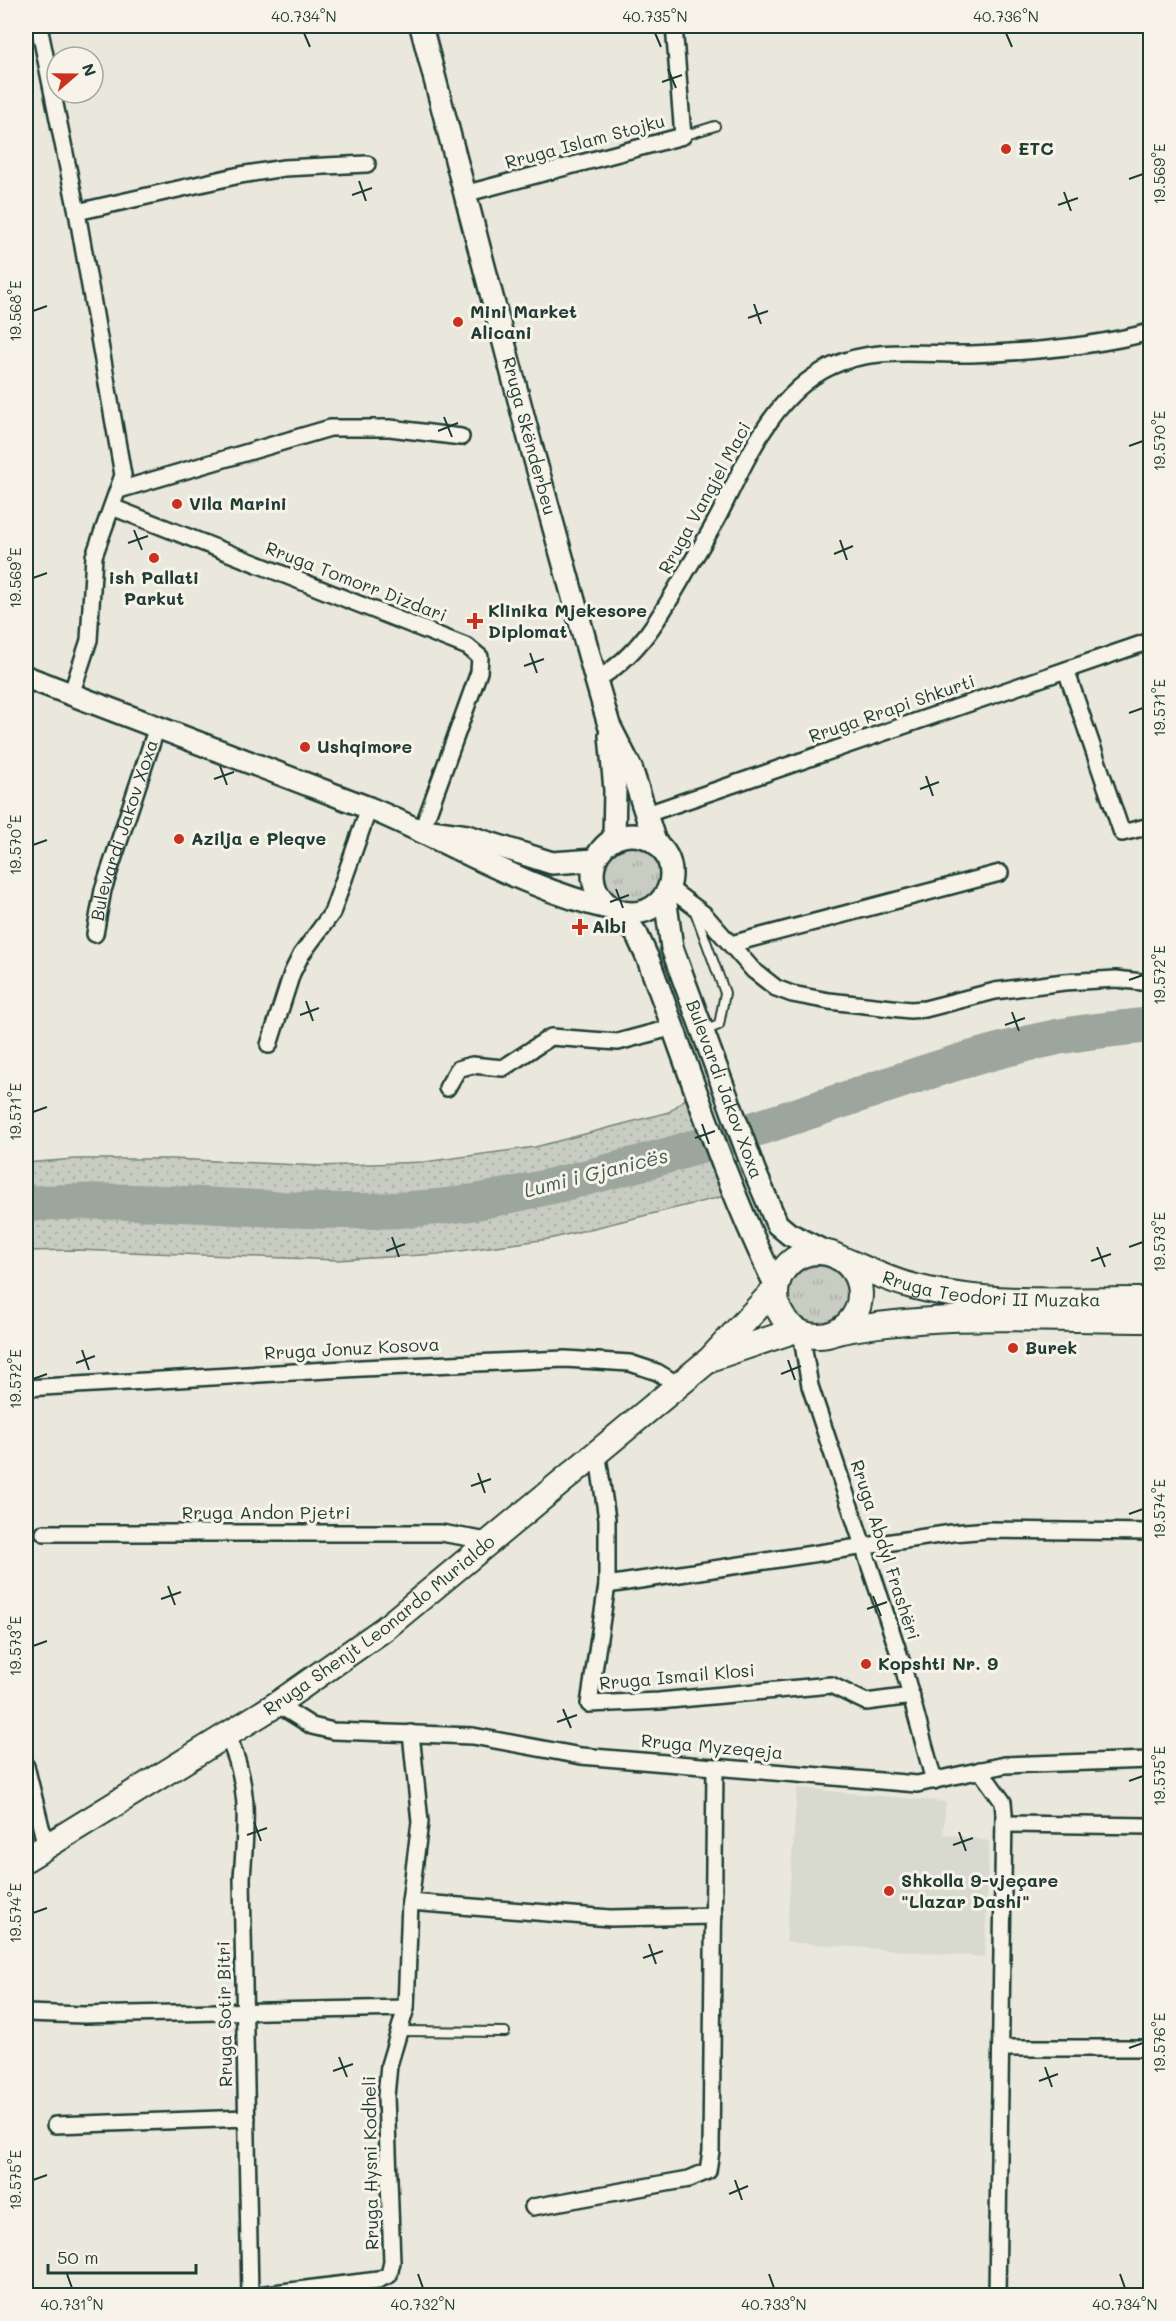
<svg xmlns="http://www.w3.org/2000/svg" width="1176" height="2321" font-family="Mali,sans-serif">
<style>
.built{fill:#d9dacf}
.grass{fill:url(#grass-tufts);stroke:#74847a;stroke-width:1.5}
.park{fill:url(#park-dots);stroke:#74847a;stroke-width:1.5}
.lines{fill:none;stroke-linecap:round;stroke-linejoin:round}
.river{stroke:#9ca69c;stroke-width:36}
.lane-casing{stroke:#1f3d34;stroke-width:12}
.street-casing{stroke:#1f3d34;stroke-width:20}
.secondary-casing{stroke:#1f3d34;stroke-width:26}
.primary-casing{stroke:#1f3d34;stroke-width:28}
.lane{stroke:#f7f3e8;stroke-width:8}
.street{stroke:#f7f3e8;stroke-width:15}
.secondary{stroke:#f7f3e8;stroke-width:21}
.primary{stroke:#f7f3e8;stroke-width:24}
.ticks{fill:none;stroke:#1f3d34;stroke-width:2}
.poi-dot{fill:#c8321e;stroke:#f7f3e8;stroke-width:2}
.labels{text-anchor:middle;stroke-width:6;stroke-linejoin:round;paint-order:stroke}
.street-label{font-size:18px;fill:#1f3d34;stroke:#f7f3e8}
.poi-label{font-size:18px;font-weight:bold;fill:#1f3d34;stroke:#f7f3e8;text-anchor:start}
.water-label{font-size:20px;font-style:italic;fill:#445c53;stroke:#f7f3e8}
.neatline{fill:none;stroke:#1f3d34;stroke-width:2}
.ticks-label{font-size:15px;text-anchor:middle;fill:#1f3d34}
</style>
<defs>
<pattern id="grass-tufts" width="24" height="20" patternUnits="userSpaceOnUse" patternTransform="scale(1.5)"><rect width="24" height="20" fill="#c8ccc1"/><path d="M3 7l-1-3M5 7V3M7 7l1-3M15 17l-1-3M17 17v-4M19 17l1-3" fill="none" stroke="#abb0a6"/></pattern>
<pattern id="park-dots" width="8" height="8" patternUnits="userSpaceOnUse" patternTransform="scale(1.5)"><rect width="8" height="8" fill="#c8ccc1"/><path d="M2 2h.1M6 6h.1" fill="none" stroke="#abb0a6" stroke-width="1.8" stroke-linecap="round"/></pattern>
</defs>
<rect width="100%" height="100%" fill="#eae8dd"/>
<filter id="ink" filterUnits="userSpaceOnUse"><feTurbulence type="fractalNoise" baseFrequency=".0167" numOctaves="2"/><feDisplacementMap in="SourceGraphic" scale="12" xChannelSelector="R" yChannelSelector="G"/><feConvolveMatrix kernelMatrix="1 2 1 2 8 2 1 2 1" color-interpolation-filters="sRGB"/></filter>
<g filter="url(#ink)">
<polygon class="built" points="797,1788 946,1802 943,1834 989,1841 985,1957 786,1942"/>
<g class="grass">
<circle cx="632" cy="875" r="29"/>
<circle cx="818" cy="1295" r="29"/>
</g>
<polygon class="park" points="689,1096 725,1196 549,1239 438,1254 337,1260 76,1250 26,1251 26,1163 75,1159 173,1159 320,1166 424,1162 535,1147 669,1112"/>
<g class="lines">
<path class="river" d="M 26,1204 C 181,1192 338,1229 492,1199 C 589,1180 684,1152 777,1122 C 868,1093 959,1057 1053,1038 C 1085,1031 1118,1029 1150,1025"/>
<g class="lane-casing">
<g id="lane">
<polyline points="683,136 715,126"/>
<polyline points="694,909 725,993 719,1025 704,1031"/>
<polyline points="399,2031 505,2032"/>
</g>
</g>
<g class="street-casing">
<g id="street">
<polyline points="39,26 77,212 123,475 94,556 89,640 71,695"/>
<polyline points="464,194 683,136 674,26"/>
<polyline points="77,212 240,175 284,168 367,164"/>
<polyline points="119,490 330,428 390,428 461,437"/>
<polyline points="112,507 468,647 480,657 479,672 422,830"/>
<polyline points="1066,670 1122,833 1150,826"/>
<path d="M 596,680 C 640,655 663,612 687,570 C 699,550 711,531 721,511 C 747,458 775,392 832,366 C 874,346 925,355 971,354 C 1030,352 1093,347 1150,332"/>
<polyline points="647,814 1150,641"/>
<polyline points="669,888 704,914 753,970 776,988 792,994 829,1001 910,1010 925,1009 995,991 1064,982 1116,979 1150,983"/>
<path id="s1" d="M 95,934 L 103,890 L 157,727"/>
<polyline points="731,944 1000,873"/>
<polyline points="269,1045 292,973 301,955 332,913 369,808"/>
<polyline points="447,1088 458,1069 472,1065 503,1068 551,1037 618,1042 674,1027"/>
<polyline points="801,1332 810,1386 902,1663 934,1781"/>
<polyline points="26,1388 362,1368 565,1359 630,1363 657,1372 677,1384"/>
<polyline points="597,1450 607,1519 607,1585 589,1704 659,1701 831,1685 866,1702 912,1696"/>
<polyline points="44,1533 441,1533 488,1541"/>
<polyline points="607,1585 952,1533 989,1530 1150,1532"/>
<polyline points="277,1704 312,1726 333,1731 473,1736 581,1756 917,1784 1005,1765 1150,1760"/>
<path d="M 227,1735 C 251,1786 246,1824 242,1878 L 250,2295"/>
<polyline points="26,1766 46,1847"/>
<polyline points="980,1770 1003,1802 1004,1813 997,2296"/>
<polyline points="1004,1824 1150,1826"/>
<polyline points="410,1902 610,1918 714,1916"/>
<polyline points="26,2013 84,2015 406,2008"/>
<polyline points="1001,2048 1150,2048"/>
<polyline points="55,2125 247,2118"/>
<polyline points="533,2207 689,2179 708,2171 711,2151 715,1767"/>
<polyline points="250,2296 378,2280 389,2275 392,2262 386,2096 389,2065 406,2008 410,1902 420,1822 411,1733"/>
</g>
</g>
<g class="secondary-casing">
<g id="secondary">
<path id="s2" d="M 421,26 L 529,438 L 596,680 L 609,725 L 631,768 L 655,842"/>
<path d="M 26,677 L 369,808 C 449,841 528,891 612,909"/>
<polyline points="610,735 615,790 614,839"/>
<polyline points="431,831 467,836 552,863 595,860"/>
<circle cx="632" cy="874" r="39"/>
<path id="s3" d="M 665,897 L 672,948 L 754,1170 L 777,1224 L 789,1234 L 827,1253"/>
<path d="M 621,913 L 637,935 L 648,959 C 689,1068 724,1182 776,1286"/>
</g>
</g>
<g class="primary-casing">
<g id="primary">
<circle cx="818" cy="1294" r="42"/>
<path id="s4" d="M 837,1257 C 860,1266 881,1277 905,1284 C 983,1307 1070,1299 1150,1300"/>
<path d="M 837,1332 C 940,1311 1046,1320 1150,1320"/>
<polyline points="712,1358 796,1330"/>
<path id="s5" d="M 26,1859 L 277,1704 L 384,1629 L 710,1359 L 776,1288"/>
</g>
</g>
<use href="#lane" class="lane"/>
<use href="#street" class="street"/>
<use href="#secondary" class="secondary"/>
<use href="#primary" class="primary"/>
</g>
</g>
<path class="ticks" d="M 304,33 L 310,47M 655,33 L 661,47M 1006,33 L 1012,47M 668,69 L 676,88M 662,82 L 682,75M 1129,179 L 1143,174M 359,181 L 366,201M 1064,192 L 1071,211M 352,195 L 372,188M 1058,205 L 1078,198M 754,304 L 761,324M 33,311 L 47,306M 748,318 L 768,311M 444,417 L 452,437M 438,431 L 458,423M 1129,446 L 1143,441M 134,530 L 142,550M 840,540 L 847,560M 128,543 L 148,536M 834,554 L 853,546M 33,578 L 47,573M 530,653 L 537,673M 524,666 L 544,659M 1129,713 L 1143,708M 220,766 L 227,785M 926,776 L 933,796M 214,779 L 234,772M 920,789 L 939,782M 33,845 L 47,840M 616,889 L 623,908M 610,902 L 629,895M 1129,980 L 1143,975M 306,1001 L 313,1021M 1012,1012 L 1019,1031M 300,1015 L 319,1008M 1005,1025 L 1025,1018M 33,1112 L 47,1107M 702,1124 L 709,1144M 695,1138 L 715,1131M 392,1237 L 399,1257M 1097,1247 L 1105,1267M 1129,1247 L 1143,1242M 386,1251 L 405,1244M 1091,1261 L 1111,1254M 82,1350 L 89,1370M 788,1360 L 795,1380M 76,1363 L 95,1356M 781,1374 L 801,1366M 33,1379 L 47,1374M 478,1473 L 485,1493M 471,1486 L 491,1479M 1129,1514 L 1143,1509M 168,1586 L 175,1605M 873,1596 L 881,1616M 161,1599 L 181,1592M 867,1609 L 887,1602M 33,1646 L 47,1641M 563,1709 L 571,1728M 557,1722 L 577,1715M 1129,1781 L 1143,1776M 254,1822 L 261,1841M 959,1832 L 966,1851M 247,1835 L 267,1828M 953,1845 L 973,1838M 33,1913 L 47,1908M 649,1944 L 656,1964M 643,1958 L 663,1951M 1129,2048 L 1143,2043M 339,2057 L 347,2077M 1045,2067 L 1052,2087M 333,2071 L 353,2064M 1039,2081 L 1058,2074M 33,2180 L 47,2175M 735,2180 L 742,2200M 729,2194 L 748,2186M 67,2274 L 72,2288M 418,2274 L 423,2288M 769,2274 L 774,2288M 1120,2274 L 1125,2288"/>
<g class="poi-dot">
<circle cx="1006" cy="149" r="6"/>
<circle cx="458" cy="322" r="6"/>
<circle cx="177" cy="504" r="6"/>
<circle cx="154" cy="558" r="6"/>
<path d="M472 612h6v6h6v6h-6v6h-6v-6h-6v-6h6z"/>
<circle cx="305" cy="747" r="6"/>
<circle cx="179" cy="839" r="6"/>
<path d="M577 918h6v6h6v6h-6v6h-6v-6h-6v-6h6z"/>
<circle cx="1013" cy="1348" r="6"/>
<circle cx="866" cy="1664" r="6"/>
<circle cx="889" cy="1891" r="6"/>
</g>
<g class="labels">
<g class="street-label">
<text transform="translate(585 142) rotate(-15)" y="6">Rruga Islam Stojku</text>
<text dy="6" stroke="none"><textPath href="#s2" startOffset="424">Rruga Skënderbeu</textPath></text>
<text transform="translate(705 498) rotate(-61)" y="6">Rruga Vangjel Maci</text>
<text transform="translate(356 582) rotate(21)" y="6">Rruga Tomorr Dizdari</text>
<text transform="translate(892 709) rotate(-19)" y="6">Rruga Rrapi Shkurti</text>
<text dy="6" stroke="none"><textPath href="#s1" startOffset="108">Bulevardi Jakov Xoxa</textPath></text>
<text dy="6" stroke="none"><textPath href="#s3" startOffset="202">Bulevardi Jakov Xoxa</textPath></text>
<text dy="6" stroke="none"><textPath href="#s4" startOffset="160">Rruga Teodori II Muzaka</textPath></text>
<text transform="translate(352 1349) rotate(-3)" y="6">Rruga Jonuz Kosova</text>
<text x="266" y="1519">Rruga Andon Pjetri</text>
<text transform="translate(885 1550) rotate(72)" y="6">Rruga Abdyl Frashëri</text>
<text dy="6" stroke="none"><textPath href="#s5" startOffset="424">Rruga Shenjt Leonardo Murialdo</textPath></text>
<text transform="translate(677 1677) rotate(-5)" y="6">Rruga Ismail Klosi</text>
<text transform="translate(712 1747) rotate(5)" y="6">Rruga Myzeqeja</text>
<text transform="translate(225 2014) rotate(-91)" y="6">Rruga Sotir Bitri</text>
<text transform="translate(371 2163) rotate(-91)" y="6">Rruga Hysni Kodheli</text>
</g>
<g class="poi-label">
<text x="1018" y="155">ETC</text>
<text x="470" y="318">Mini Market<tspan x="470" dy="21">Alicani</tspan></text>
<text x="189" y="510">Vila Marini</text>
<text x="154" y="584" text-anchor="middle">ish Pallati<tspan x="154" dy="21">Parkut</tspan></text>
<text x="488" y="617">Klinika Mjekesore<tspan x="488" dy="21">Diplomat</tspan></text>
<text x="317" y="753">Ushqimore</text>
<text x="191" y="845">Azilja e Pleqve</text>
<text x="592" y="933">Albi</text>
<text x="1025" y="1354">Burek</text>
<text x="878" y="1670">Kopshti Nr. 9</text>
<text x="901" y="1887">Shkolla 9-vjeçare<tspan x="901" dy="21">"Llazar Dashi"</tspan></text>
</g>
<g class="water-label">
<text transform="translate(596 1173) rotate(-14)" y="7">Lumi i Gjanicës</text>
</g>
</g>
<rect width="1176" height="2321" fill="none" stroke="#f7f3e8" stroke-width="66"/>
<g transform="translate(75 75) rotate(70)"><circle r="28" fill="#f7f3e8" stroke="#a1aaa0" stroke-width="1.5"/>
<path d="M0-4.5L10 22L0 15L-10 22Z" fill="#c8321e"/>
<text y="-9" font-size="16" font-weight="bold" text-anchor="middle" fill="#1f3d34">N</text>
</g>
<path d="M48 2264v9h148v-9" fill="none" stroke="#1f3d34" stroke-width="3"/>
<text x="57" y="2264" font-size="18" fill="#1f3d34" stroke="#f7f3e8" stroke-width="4.5" paint-order="stroke">50 m</text>
<rect x="33" y="33" width="1110" height="2255" class="neatline"/>
<g class="ticks-label">
<text x="304" y="22">40.734°N</text>
<text x="655" y="22">40.735°N</text>
<text x="1006" y="22">40.736°N</text>
<text transform="translate(1160 174) rotate(-90)" y="5">19.569°E</text>
<text transform="translate(16 311) rotate(-90)" y="5">19.568°E</text>
<text transform="translate(1160 441) rotate(-90)" y="5">19.570°E</text>
<text transform="translate(16 578) rotate(-90)" y="5">19.569°E</text>
<text transform="translate(1160 708) rotate(-90)" y="5">19.571°E</text>
<text transform="translate(16 845) rotate(-90)" y="5">19.570°E</text>
<text transform="translate(1160 975) rotate(-90)" y="5">19.572°E</text>
<text transform="translate(16 1112) rotate(-90)" y="5">19.571°E</text>
<text transform="translate(1160 1242) rotate(-90)" y="5">19.573°E</text>
<text transform="translate(16 1379) rotate(-90)" y="5">19.572°E</text>
<text transform="translate(1160 1509) rotate(-90)" y="5">19.574°E</text>
<text transform="translate(16 1646) rotate(-90)" y="5">19.573°E</text>
<text transform="translate(1160 1776) rotate(-90)" y="5">19.575°E</text>
<text transform="translate(16 1913) rotate(-90)" y="5">19.574°E</text>
<text transform="translate(1160 2043) rotate(-90)" y="5">19.576°E</text>
<text transform="translate(16 2180) rotate(-90)" y="5">19.575°E</text>
<text x="72" y="2310">40.731°N</text>
<text x="423" y="2310">40.732°N</text>
<text x="774" y="2310">40.733°N</text>
<text x="1125" y="2310">40.734°N</text>
</g>
</svg>
